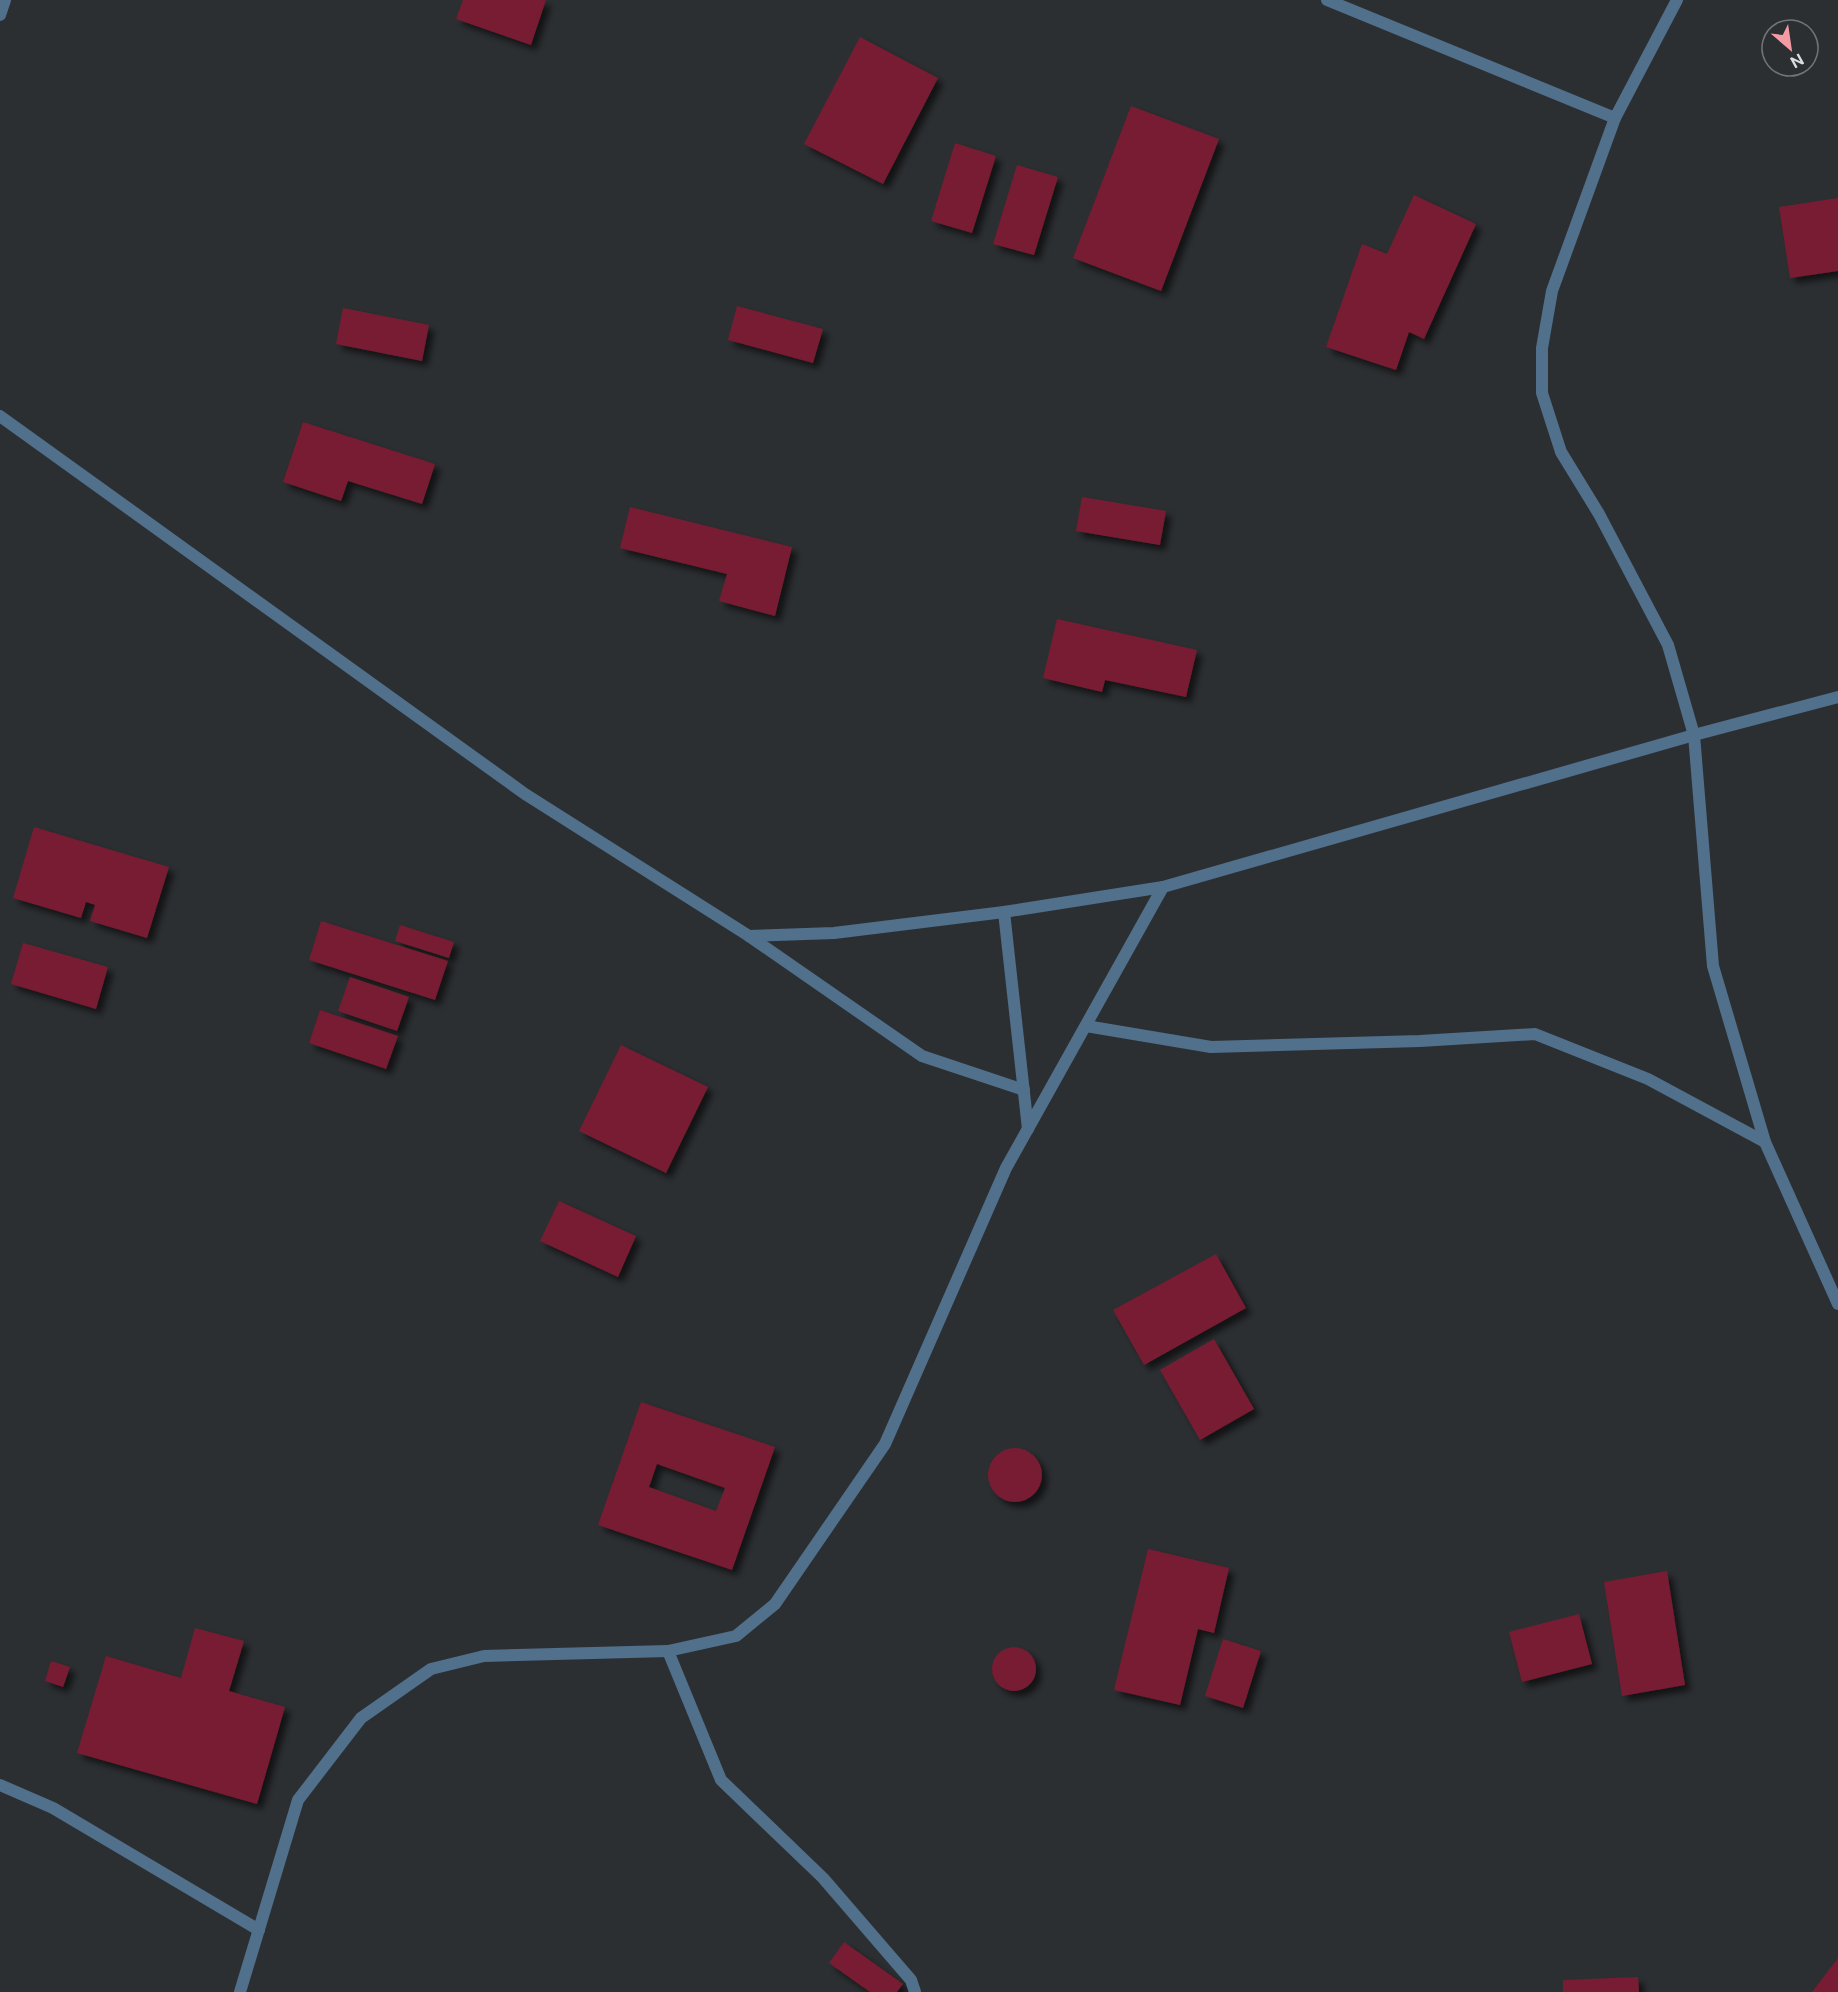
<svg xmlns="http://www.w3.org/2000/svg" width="1838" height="1992" font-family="'Public Sans',sans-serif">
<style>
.building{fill:#771c30;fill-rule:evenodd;filter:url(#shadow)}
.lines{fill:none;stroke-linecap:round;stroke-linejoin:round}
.minor{stroke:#51708c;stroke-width:12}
.tertiary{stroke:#51708c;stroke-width:12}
</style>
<defs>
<filter id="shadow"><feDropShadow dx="5.5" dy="5.5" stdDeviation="3" flood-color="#0009"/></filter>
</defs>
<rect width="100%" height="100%" fill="#2c2f32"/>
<g class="building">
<polygon points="463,0 546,0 531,45 456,19"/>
<polygon points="860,37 938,78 883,184 804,144"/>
<polygon points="1131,106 1219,139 1161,291 1073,258"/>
<polygon points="955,143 996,156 972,233 931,221"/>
<polygon points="1017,165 1058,177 1034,255 993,244"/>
<polygon points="1414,195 1476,224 1424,339 1409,332 1396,370 1326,347 1362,244 1387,254"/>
<polygon points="1838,198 1838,271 1790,278 1779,207"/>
<polygon points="737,306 823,329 813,363 728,340"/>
<polygon points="343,308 429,325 422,361 336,344"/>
<polygon points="303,422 435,464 422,504 348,481 341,501 283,482"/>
<polygon points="1082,497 1166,511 1160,545 1076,531"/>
<polygon points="630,507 792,547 775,616 719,601 727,574 620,548"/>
<polygon points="1057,619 1197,650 1186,697 1105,680 1102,692 1043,678"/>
<polygon points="34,827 169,867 147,938 90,921 95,905 86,902 81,918 13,898"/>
<polygon points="321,921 448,961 435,1000 309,960"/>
<polygon points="400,925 454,942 449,958 395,941"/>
<polygon points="23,943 108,967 96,1009 11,984"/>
<polygon points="350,977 409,997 397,1031 338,1011"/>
<polygon points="320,1010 398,1036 386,1069 309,1043"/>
<polygon points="621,1045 708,1087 666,1173 579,1131"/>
<polygon points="559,1201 636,1236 618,1277 540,1241"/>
<polygon points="1216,1254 1246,1308 1144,1365 1113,1310"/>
<polygon points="1214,1339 1254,1409 1200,1440 1160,1370"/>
<path d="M 641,1402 L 775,1447 L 732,1570 L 598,1525 ZM 657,1464 L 725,1488 L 716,1511 L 649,1487 Z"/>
<circle cx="1015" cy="1475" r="27"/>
<polygon points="1148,1549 1229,1568 1214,1633 1198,1629 1180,1705 1114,1690"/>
<polygon points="1667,1571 1685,1685 1622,1696 1604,1582"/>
<polygon points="1579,1614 1592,1664 1522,1682 1509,1632"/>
<polygon points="195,1628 244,1641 229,1691 285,1707 257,1804 77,1753 106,1656 181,1678"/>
<polygon points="1223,1639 1261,1651 1243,1708 1205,1696"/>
<circle cx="1014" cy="1669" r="22"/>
<polygon points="51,1661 70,1667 63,1687 45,1681"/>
<polygon points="844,1942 903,1984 897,1992 870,1992 829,1963"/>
<polygon points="1838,1958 1838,1992 1812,1992"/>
<polygon points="1638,1977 1639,1992 1563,1992 1563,1980"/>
</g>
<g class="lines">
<g class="minor">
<polyline points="1327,0 1615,118"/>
<polyline points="1677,0 1615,118 1552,291 1542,348 1542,393 1561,452 1599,514 1668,645 1694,735 1713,966 1765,1142 1838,1304"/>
<polyline points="0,416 525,794 749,936 922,1056 1024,1090"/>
<polyline points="1004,912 1028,1129"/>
<polyline points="749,936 834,933 1004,912 1163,887 1694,735 1838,697"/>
<polyline points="1086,1026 1211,1047 1420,1041 1535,1034 1648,1079 1765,1142"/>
<polyline points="668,1651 721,1780 823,1878 911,1980 915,1992"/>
<polyline points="0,1785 53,1808 259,1930"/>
<polyline points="240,1992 298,1800 361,1718 431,1669 484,1656 668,1651 736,1636 775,1604 885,1444 1006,1168 1163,887"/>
</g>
<polyline class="tertiary" points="0,15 5,0"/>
</g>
<g transform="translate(1790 48) rotate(151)"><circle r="28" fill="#2c2f32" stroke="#727577" stroke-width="1.5"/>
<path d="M0-4.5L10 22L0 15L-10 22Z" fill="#f49aa4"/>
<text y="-9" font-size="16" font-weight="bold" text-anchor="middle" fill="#dbdddf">N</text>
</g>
</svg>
